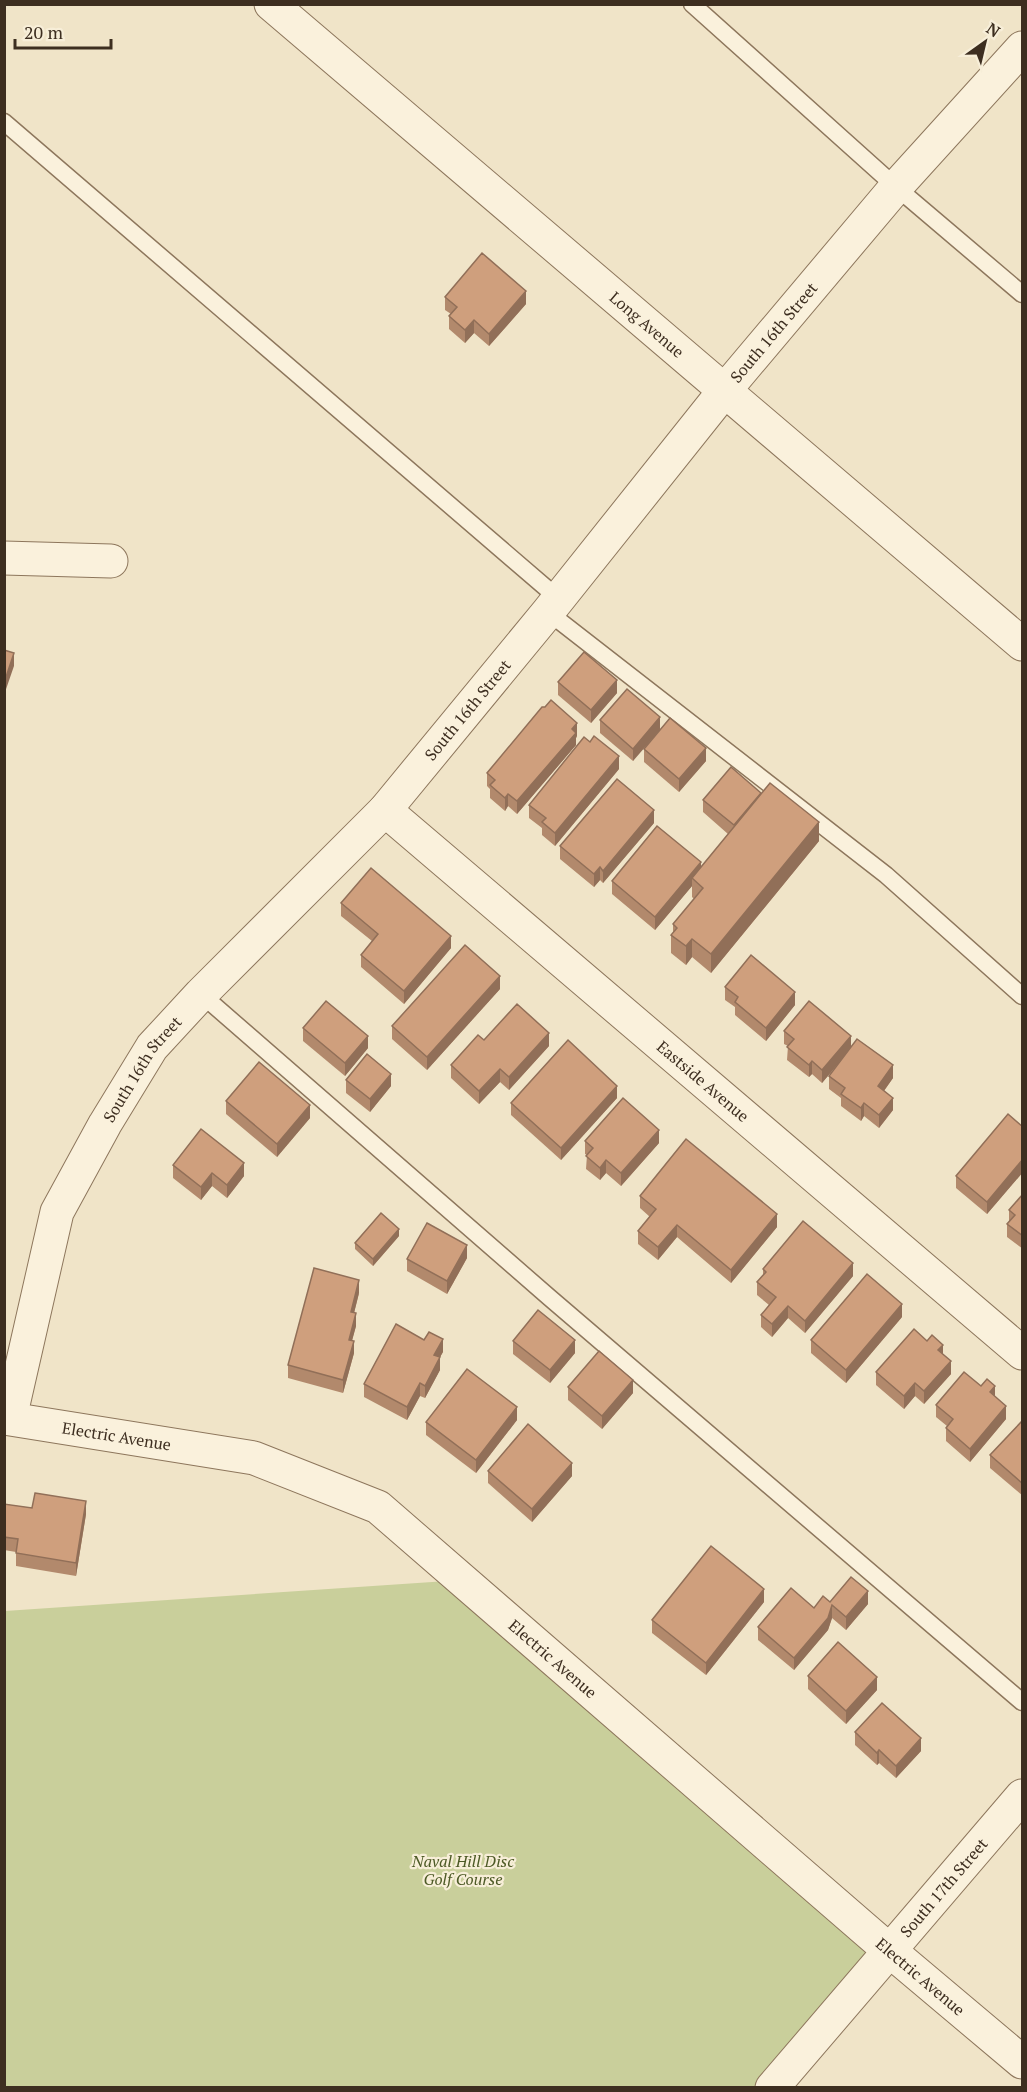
<svg xmlns="http://www.w3.org/2000/svg" width="1027" height="2092" font-family="'PT Serif',serif">
<style>
.green{fill:#c9cf9b}
.lines{fill:none;stroke-linecap:round;stroke-linejoin:round}
.service-casing{stroke:#8d765c;stroke-width:19}
.minor-casing{stroke:#8d765c;stroke-width:35}
.service{stroke:#faf1dc;stroke-width:16}
.minor{stroke:#faf1dc;stroke-width:33}
.wall{fill:#b2896c}
.shaded-wall{fill:#916f58}
.building{fill:#cf9f7d;stroke:#916f58;stroke-width:1.5}
.labels{text-anchor:middle;stroke-width:4.5;stroke-linejoin:round;paint-order:stroke}
.street-label{font-size:16px;fill:#3d2e20;stroke:#f7eed8}
.park-label{font-size:16px;font-style:italic;fill:#4d5a26;stroke:#f7eed8}
</style>
<rect width="100%" height="100%" fill="#f0e4c8"/>
<polygon class="green" points="462,1580 883,1945 776,2087 5,2088 5,1611"/>
<g class="lines">
<g class="service-casing">
<g id="service">
<polyline points="692,4 896,187 1022,294"/>
<polyline points="4,122 559,599"/>
<polyline points="548,612 886,875 1022,996"/>
<polyline points="201,994 550,1298 1022,1702"/>
</g>
</g>
<g class="minor-casing">
<g id="minor">
<path id="s1" d="M 271,4 L 1022,644"/>
<polyline points="4,558 111,561"/>
<path id="s2" d="M 385,810 L 1022,1353"/>
<path id="s3" d="M 4,1418 L 254,1458 L 378,1507 L 883,1945 L 1022,2062"/>
<path id="s4" d="M 10,1418 L 57,1212 L 105,1124 L 152,1047 L 201,994 L 385,810 L 548,612 L 725,390 L 896,187 L 1022,48"/>
<path id="s5" d="M 772,2088 L 1022,1796"/>
</g>
</g>
<use href="#service" class="service"/>
<use href="#minor" class="minor"/>
</g>
<g class="wall">
<polygon points="445,297 526,304 489,346 474,333 465,343 449,329 449,316 451,314 445,310"/>
<polygon points="558,682 617,693 591,723 558,695"/>
<polygon points="660,717 633,761 600,733 600,720"/>
<polygon points="577,736 576,738 576,745 517,814 508,806 505,811 490,798 490,789 487,786 487,773"/>
<polygon points="644,749 706,761 679,792 644,762"/>
<polygon points="619,769 555,846 542,835 542,828 529,818 529,805"/>
<polygon points="761,793 819,841 711,973 692,957 686,965 671,953 671,935 673,933 673,924 694,899 692,897 692,886 655,930 612,894 612,881 701,867 728,834 703,812 703,800"/>
<polygon points="654,823 603,883 600,880 594,887 560,859 560,846"/>
<polygon points="341,903 451,948 404,1004 361,967 361,955 372,941 341,916"/>
<polygon points="725,987 795,1005 766,1041 735,1015 735,1007 725,1000"/>
<polygon points="500,989 427,1070 392,1039 392,1026"/>
<polygon points="303,1028 368,1048 345,1076 303,1041"/>
<polygon points="784,1031 851,1047 893,1078 884,1091 893,1110 879,1128 864,1116 861,1121 841,1106 841,1098 829,1089 829,1076 838,1064 822,1083 812,1074 809,1077 787,1060 788,1046 784,1044"/>
<polygon points="484,1040 549,1046 509,1090 500,1082 479,1104 451,1078 451,1065"/>
<polygon points="346,1080 391,1086 370,1112 346,1093"/>
<polygon points="617,1098 561,1160 511,1115 511,1103"/>
<polygon points="226,1101 310,1118 277,1157 226,1114"/>
<polygon points="1023,1127 1023,1172 987,1214 956,1188 956,1176"/>
<polygon points="585,1141 659,1143 621,1186 606,1173 600,1180 586,1169 587,1155 585,1154"/>
<polygon points="173,1165 244,1176 227,1198 212,1186 201,1200 173,1178"/>
<polygon points="1023,1194 1023,1249 1007,1237 1007,1224 1009,1222 1009,1210"/>
<polygon points="640,1196 777,1227 731,1283 677,1237 658,1260 638,1244 638,1231 650,1217 640,1208"/>
<polygon points="399,1236 373,1266 355,1249 355,1243"/>
<polygon points="467,1258 447,1294 407,1271 407,1259"/>
<polygon points="763,1269 853,1276 805,1333 788,1318 772,1337 761,1327 761,1315 769,1305 757,1295 757,1282 763,1275"/>
<polygon points="359,1293 354,1313 356,1326 352,1340 354,1353 343,1393 288,1378 288,1365"/>
<polygon points="902,1317 846,1383 811,1353 811,1340"/>
<polygon points="513,1341 575,1353 550,1383 513,1354"/>
<polygon points="927,1341 943,1354 951,1374 924,1404 915,1396 904,1409 876,1385 876,1372"/>
<polygon points="443,1352 440,1357 440,1370 425,1398 420,1396 407,1420 364,1397 364,1384"/>
<polygon points="981,1386 995,1397 1006,1419 970,1462 946,1441 946,1428 947,1426 936,1417 936,1405"/>
<polygon points="568,1387 633,1393 602,1429 568,1400"/>
<polygon points="517,1420 476,1473 426,1435 426,1422"/>
<polygon points="1023,1420 1023,1496 990,1468 990,1455"/>
<polygon points="488,1471 572,1476 532,1522 488,1483"/>
<polygon points="4,1504 32,1508 86,1514 76,1576 16,1566 16,1552 4,1550"/>
<polygon points="764,1602 706,1675 652,1633 652,1620"/>
<polygon points="830,1602 868,1604 846,1630 832,1618 828,1630 794,1670 758,1640 758,1627"/>
<polygon points="808,1676 877,1690 846,1724 808,1689"/>
<polygon points="855,1732 921,1751 896,1778 879,1763 877,1765 855,1745"/>
</g>
<g class="shaded-wall">
<polygon points="526,291 526,304 489,346 489,334"/>
<polygon points="474,320 474,333 465,343 465,330"/>
<polygon points="14,653 14,666 4,695 4,683"/>
<polygon points="617,680 617,693 591,723 591,710"/>
<polygon points="660,717 660,730 633,761 633,749"/>
<polygon points="577,723 577,736 576,738 576,745 517,814 517,801 572,729"/>
<polygon points="706,748 706,761 679,792 679,779"/>
<polygon points="619,756 619,769 555,846 555,833"/>
<polygon points="508,794 508,806 505,811 505,798"/>
<polygon points="654,810 654,823 603,883 603,871"/>
<polygon points="819,822 819,841 711,973 711,954"/>
<polygon points="701,862 701,875 692,878 692,886 655,930 655,917"/>
<polygon points="600,867 600,880 594,887 594,874"/>
<polygon points="451,936 451,948 404,1004 404,991"/>
<polygon points="692,939 692,957 686,965 686,946"/>
<polygon points="500,976 500,989 427,1070 427,1057"/>
<polygon points="795,992 795,1005 766,1041 766,1028"/>
<polygon points="549,1033 549,1046 509,1090 509,1077"/>
<polygon points="368,1036 368,1048 345,1076 345,1063"/>
<polygon points="851,1036 851,1048 822,1083 822,1070"/>
<polygon points="812,1061 812,1074 809,1077 809,1065"/>
<polygon points="893,1065 893,1078 878,1099 878,1086"/>
<polygon points="500,1069 500,1082 479,1104 479,1091"/>
<polygon points="391,1074 391,1086 370,1112 370,1099"/>
<polygon points="617,1086 617,1098 561,1160 561,1148"/>
<polygon points="893,1098 893,1110 879,1128 879,1115"/>
<polygon points="864,1103 864,1116 861,1121 861,1108"/>
<polygon points="310,1105 310,1118 277,1157 277,1144"/>
<polygon points="659,1130 659,1143 621,1186 621,1173"/>
<polygon points="1023,1159 1023,1172 987,1214 987,1202"/>
<polygon points="606,1160 606,1173 600,1180 600,1168"/>
<polygon points="244,1163 244,1176 227,1198 227,1185"/>
<polygon points="212,1173 212,1186 201,1200 201,1187"/>
<polygon points="777,1214 777,1227 731,1283 731,1270"/>
<polygon points="677,1225 677,1237 658,1260 658,1247"/>
<polygon points="399,1229 399,1236 373,1266 373,1259"/>
<polygon points="467,1245 467,1258 447,1294 447,1281"/>
<polygon points="853,1263 853,1276 805,1333 805,1321"/>
<polygon points="359,1280 359,1293 351,1325 351,1312"/>
<polygon points="902,1304 902,1317 846,1383 846,1370"/>
<polygon points="788,1306 788,1318 772,1337 772,1324"/>
<polygon points="356,1313 356,1326 349,1352 349,1340"/>
<polygon points="443,1339 443,1352 434,1367 434,1355"/>
<polygon points="575,1340 575,1353 550,1383 550,1370"/>
<polygon points="354,1341 354,1353 343,1393 343,1380"/>
<polygon points="943,1345 943,1358 938,1350"/>
<polygon points="440,1357 440,1370 425,1398 425,1386"/>
<polygon points="951,1361 951,1374 924,1404 924,1391"/>
<polygon points="633,1380 633,1393 602,1429 602,1416"/>
<polygon points="420,1383 420,1396 407,1420 407,1407"/>
<polygon points="915,1383 915,1396 904,1409 904,1396"/>
<polygon points="995,1386 995,1399 990,1392"/>
<polygon points="1006,1406 1006,1419 970,1462 970,1449"/>
<polygon points="517,1407 517,1420 476,1473 476,1460"/>
<polygon points="572,1463 572,1476 532,1522 532,1509"/>
<polygon points="86,1501 86,1514 76,1576 76,1563"/>
<polygon points="764,1589 764,1602 706,1675 706,1663"/>
<polygon points="868,1591 868,1604 846,1630 846,1617"/>
<polygon points="832,1605 832,1618 828,1630 794,1670 794,1658"/>
<polygon points="877,1677 877,1690 846,1724 846,1711"/>
<polygon points="921,1738 921,1751 896,1778 896,1766"/>
<polygon points="879,1750 879,1763 877,1765 877,1753"/>
</g>
<g class="building">
<polygon points="482,253 526,291 489,334 474,320 465,330 449,316 457,307 445,297"/>
<polygon points="4,650 14,653 4,683"/>
<polygon points="584,652 617,680 591,710 558,682"/>
<polygon points="627,689 660,717 633,749 600,720"/>
<polygon points="551,700 577,723 572,729 576,733 517,801 508,794 505,798 490,785 495,780 487,773 542,707 545,707"/>
<polygon points="670,718 706,748 679,779 644,749"/>
<polygon points="594,736 619,756 555,833 542,822 546,818 529,805 584,737 590,742"/>
<polygon points="731,767 761,793 734,825 703,800"/>
<polygon points="617,779 654,810 603,871 600,867 594,874 560,846"/>
<polygon points="770,783 819,822 711,954 692,939 686,946 671,935 677,928 673,924 703,888 692,878"/>
<polygon points="657,826 701,862 655,917 612,881"/>
<polygon points="371,868 451,936 404,991 361,955 378,934 341,903"/>
<polygon points="465,945 500,976 427,1057 392,1026"/>
<polygon points="751,955 795,992 766,1028 735,1002 738,997 725,987"/>
<polygon points="326,1001 368,1036 345,1063 303,1028"/>
<polygon points="809,1001 851,1036 822,1070 812,1061 809,1065 787,1047 794,1039 784,1031"/>
<polygon points="517,1004 549,1033 509,1077 500,1069 479,1091 451,1065 478,1035 484,1040"/>
<polygon points="857,1039 893,1065 878,1086 893,1098 879,1115 864,1103 861,1108 841,1094 845,1088 829,1076"/>
<polygon points="568,1040 617,1086 561,1148 511,1103"/>
<polygon points="367,1054 391,1074 370,1099 346,1080"/>
<polygon points="259,1062 310,1105 277,1144 226,1101"/>
<polygon points="623,1098 659,1130 621,1173 606,1160 600,1168 586,1156 593,1148 585,1141"/>
<polygon points="1008,1114 1023,1127 1023,1159 987,1202 956,1176"/>
<polygon points="201,1129 244,1163 227,1185 212,1173 201,1187 173,1165"/>
<polygon points="686,1139 777,1214 731,1270 677,1225 658,1247 638,1231 656,1209 640,1196"/>
<polygon points="1023,1194 1023,1236 1007,1224 1015,1215 1009,1210"/>
<polygon points="381,1213 399,1229 373,1259 355,1243"/>
<polygon points="803,1221 853,1263 805,1321 788,1306 772,1324 761,1315 776,1297 757,1282 766,1272 763,1269"/>
<polygon points="427,1223 467,1245 447,1281 407,1259"/>
<polygon points="314,1268 359,1280 351,1312 356,1313 349,1340 354,1341 343,1380 288,1365"/>
<polygon points="867,1274 902,1304 846,1370 811,1340"/>
<polygon points="538,1310 575,1340 550,1370 513,1341"/>
<polygon points="396,1324 424,1340 429,1332 443,1339 434,1355 440,1357 425,1386 420,1383 407,1407 364,1384"/>
<polygon points="914,1329 927,1341 932,1335 943,1345 938,1350 951,1361 924,1391 915,1383 904,1396 876,1372"/>
<polygon points="599,1351 633,1380 602,1416 568,1387"/>
<polygon points="467,1369 517,1407 476,1460 426,1422"/>
<polygon points="964,1372 981,1386 987,1379 995,1386 990,1392 1006,1406 970,1449 946,1428 953,1419 936,1405"/>
<polygon points="1023,1420 1023,1484 990,1455"/>
<polygon points="528,1424 572,1463 532,1509 488,1471"/>
<polygon points="35,1493 86,1501 76,1563 16,1553 18,1539 4,1537 4,1504 32,1508"/>
<polygon points="711,1546 764,1589 706,1663 652,1620"/>
<polygon points="851,1577 868,1591 846,1617 832,1605 828,1618 794,1658 758,1627 791,1588 814,1608 823,1596 830,1602"/>
<polygon points="838,1642 877,1677 846,1711 808,1676"/>
<polygon points="882,1703 921,1738 896,1766 879,1750 877,1753 855,1732"/>
</g>
<g class="labels">
<g class="street-label">
<text dy="6" stroke="none"><textPath href="#s1" startOffset="494">Long Avenue</textPath></text>
<text dy="6" stroke="none"><textPath href="#s4" startOffset="1350">South 16th Street</textPath></text>
<text dy="6" stroke="none"><textPath href="#s4" startOffset="864">South 16th Street</textPath></text>
<text dy="6" stroke="none"><textPath href="#s4" startOffset="378">South 16th Street</textPath></text>
<text dy="6" stroke="none"><textPath href="#s2" startOffset="418">Eastside Avenue</textPath></text>
<text dy="6" stroke="none"><textPath href="#s3" startOffset="114">Electric Avenue</textPath></text>
<text dy="6" stroke="none"><textPath href="#s3" startOffset="618">Electric Avenue</textPath></text>
<text dy="6" stroke="none"><textPath href="#s5" startOffset="264">South 17th Street</textPath></text>
<text dy="6" stroke="none"><textPath href="#s3" startOffset="1104">Electric Avenue</textPath></text>
</g>
<g class="park-label">
<text x="463" y="1867">Naval Hill Disc<tspan x="463" dy="18">Golf Course</tspan></text>
</g>
</g>
<rect width="1027" height="2092" fill="none" stroke="#3d2e20" stroke-width="12"/>
<g transform="translate(985 42) rotate(34)" stroke="#f7eed8" stroke-width="4.5" paint-order="stroke">
<path d="M0-4.5L10 22L0 15L-10 22Z" fill="#3d2e20"/>
<text y="-9" font-size="16" font-weight="bold" text-anchor="middle" fill="#3d2e20">N</text>
</g>
<path d="M15 39v9h96v-9" fill="none" stroke="#3d2e20" stroke-width="3"/>
<text x="24" y="39" font-size="18" fill="#3d2e20" stroke="#f7eed8" stroke-width="4.5" paint-order="stroke">20 m</text>
</svg>
